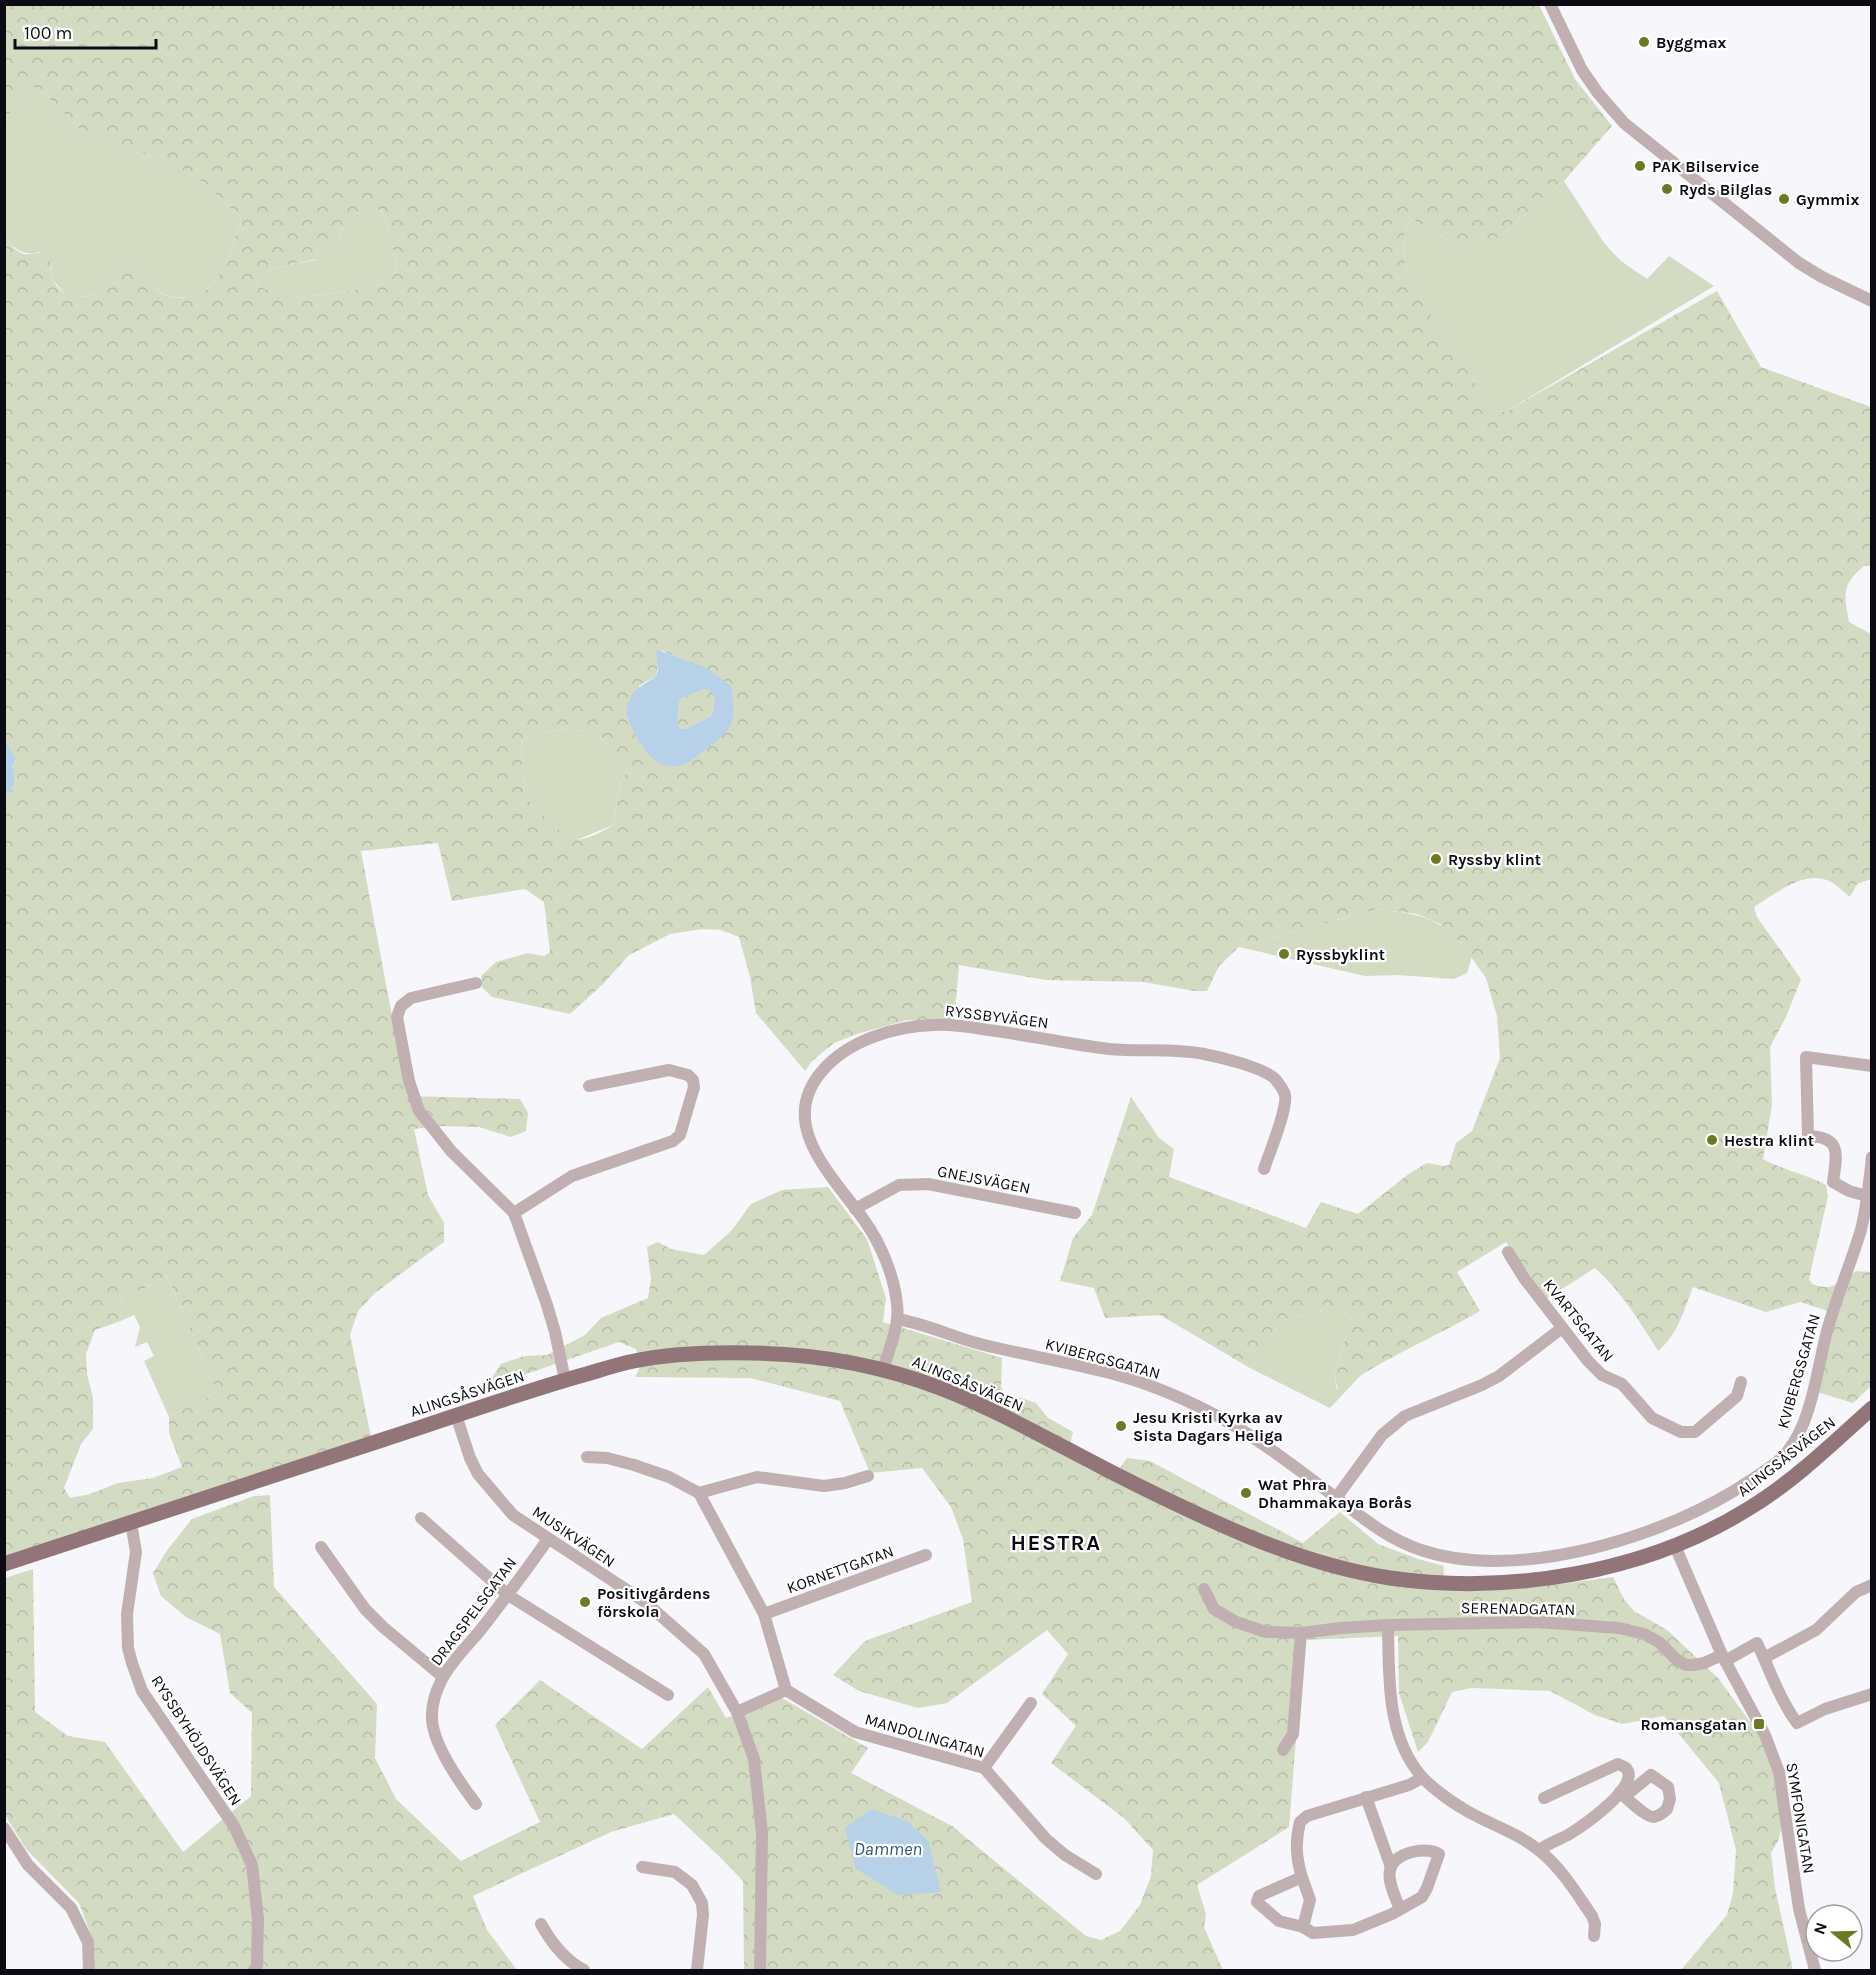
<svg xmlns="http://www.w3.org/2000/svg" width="1876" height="1975" font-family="Karla,sans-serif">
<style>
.grass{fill:#d4dbc3}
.forest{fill:url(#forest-crowns);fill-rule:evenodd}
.water{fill:#b7d1e8;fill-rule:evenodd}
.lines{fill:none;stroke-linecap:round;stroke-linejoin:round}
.minor{stroke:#c1b0b2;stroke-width:12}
.major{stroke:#927579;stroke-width:15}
.poi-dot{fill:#6e7822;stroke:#fff;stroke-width:2}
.labels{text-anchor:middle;stroke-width:4.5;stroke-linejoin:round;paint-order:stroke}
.poi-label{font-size:16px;font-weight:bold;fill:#0c0b13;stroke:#fff;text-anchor:start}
.street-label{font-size:16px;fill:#0c0b13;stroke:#fff}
.water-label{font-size:18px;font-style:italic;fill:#2a5475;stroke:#fff}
.district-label{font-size:22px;font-weight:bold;letter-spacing:1.5px;fill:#0c0b13;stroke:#fff}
</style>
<defs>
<pattern id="forest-crowns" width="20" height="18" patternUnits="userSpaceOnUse" patternTransform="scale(1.5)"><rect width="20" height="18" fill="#d4dbc3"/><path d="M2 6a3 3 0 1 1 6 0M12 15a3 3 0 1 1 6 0" fill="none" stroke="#b5bba7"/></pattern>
</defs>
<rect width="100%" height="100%" fill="#f6f6fb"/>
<g class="grass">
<path d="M 32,87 L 41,89 L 78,128 L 128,146 L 162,162 L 183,170 L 204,183 L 240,217 L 241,222 C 234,242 223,280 204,291 C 200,293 195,294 191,296 C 182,298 172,299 164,294 C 148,284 147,272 129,264 C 107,292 104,297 67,297 L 53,280 L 51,263 L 40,252 C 23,256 14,250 5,236 L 5,129 C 8,110 18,99 32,87 Z"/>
<path d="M 1564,181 L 1604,243 L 1621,261 L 1647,279 L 1669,256 L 1714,286 L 1507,411 L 1499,412 L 1490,406 L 1409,281 C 1404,262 1400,239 1409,221 L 1413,220 L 1450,241 L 1466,247 L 1503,234 Z"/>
<polygon points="372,207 383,212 397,264 396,272 383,284 350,291 313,296 283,296 256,285 268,271 288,265 316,260 335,247 345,226 355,214"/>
<path d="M 570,729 C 581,731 595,732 603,740 C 612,747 612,756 624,759 L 628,765 L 626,773 L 621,780 L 613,825 L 574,841 L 568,839 L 531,803 L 525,793 L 521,753 L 523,742 L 531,734 Z"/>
<path d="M 1377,909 C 1426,915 1440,917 1472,956 L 1467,973 L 1454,979 L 1397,975 L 1365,976 L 1239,947 Z"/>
<polygon points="167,1276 217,1392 169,1417 144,1361 154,1356 147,1342 135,1347 140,1327 134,1315 118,1322 118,1308 124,1296 145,1288"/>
<path d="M 1323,1310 L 1342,1310 L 1351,1319 L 1334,1375 L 1337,1390 L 1364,1372 L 1330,1408 L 1250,1368 C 1269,1352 1268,1341 1281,1321 Z"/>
</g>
<g class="forest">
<path d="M 5,5 L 1539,5 L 1575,79 L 1612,126 L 1564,181 L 1503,234 L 1485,245 L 1466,247 L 1450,241 L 1413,220 L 1409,221 C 1400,239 1404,262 1409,281 L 1490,406 L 1499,412 L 1507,411 L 1717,291 L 1761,367 L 1871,407 L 1871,566 L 1864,566 C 1841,585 1844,595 1849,622 L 1871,634 L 1871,879 L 1857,884 L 1850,897 C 1844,892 1838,886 1831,882 C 1806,868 1775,894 1754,907 L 1757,917 L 1801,979 L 1786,1017 L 1770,1047 L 1772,1105 L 1763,1159 C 1783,1170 1806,1174 1826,1185 L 1828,1196 L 1809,1279 L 1812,1284 C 1831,1292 1841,1283 1856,1271 L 1871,1272 L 1871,1386 L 1853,1403 L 1814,1391 L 1834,1313 L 1800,1302 L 1766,1312 L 1693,1287 C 1684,1309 1678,1335 1658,1351 C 1640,1322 1621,1291 1595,1268 L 1546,1299 L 1506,1242 L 1457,1272 L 1480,1311 C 1433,1338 1382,1359 1338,1390 L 1334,1375 L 1351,1319 L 1342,1310 L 1323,1310 L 1281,1321 C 1268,1341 1270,1352 1250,1368 L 1160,1315 L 1105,1318 L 1094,1288 L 1060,1281 L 1073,1238 L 1092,1215 L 1131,1097 L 1159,1138 L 1174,1149 L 1169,1177 L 1306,1228 L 1321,1202 L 1358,1214 L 1410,1173 L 1427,1163 L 1444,1166 L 1449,1165 L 1456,1143 L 1472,1131 L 1500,1058 L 1497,1016 L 1486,978 L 1461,943 L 1440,924 L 1417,914 L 1377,909 L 1239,947 L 1219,966 L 1207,991 L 1195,991 L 1143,982 L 1046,980 L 959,965 L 954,1021 L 907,1020 L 857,1034 L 834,1043 L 812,1061 L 805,1071 L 756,1013 L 750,977 L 739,937 L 721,930 L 702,929 L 670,934 L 629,955 L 602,985 L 570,1014 L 492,997 L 482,987 L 481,976 L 496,962 L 528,953 L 544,956 L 550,952 L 544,902 L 525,889 L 452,901 L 438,843 L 361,851 L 407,1096 L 520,1099 L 528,1113 L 526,1131 L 511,1137 L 479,1127 L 438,1126 L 414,1129 L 428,1195 L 444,1223 L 444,1242 L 375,1293 L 358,1311 L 350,1335 L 371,1437 L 5,1558 L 4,793 L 10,793 C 16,785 15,775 12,766 L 16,759 L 4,741 L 5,236 C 9,242 14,250 21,253 C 29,257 40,249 47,256 C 53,262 51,272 53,279 C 55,286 62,292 68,297 C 104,297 107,291 129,264 L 134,264 C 145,273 151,286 163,294 C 171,299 182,299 190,296 C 194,294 200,293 204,291 C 223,280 234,242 241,222 L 240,217 L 204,183 L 183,170 L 162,162 L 128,146 L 78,128 L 41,89 L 32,87 C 18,99 8,110 5,129 ZM 372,207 L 383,212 L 397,264 L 396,272 L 383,284 L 350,291 L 313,296 L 283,296 L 256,285 L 268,271 L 288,265 L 327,257 L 335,247 L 345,226 L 355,214 ZM 661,650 L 681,659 L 734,701 L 668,766 C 645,755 635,736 626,714 L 640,685 L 656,676 ZM 570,729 C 581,731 595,732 603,740 C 612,747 612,756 624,759 L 628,765 L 626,773 L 621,780 L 613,825 C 603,832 581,843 569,839 L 531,803 L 525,793 L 521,753 L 523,742 L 531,734 ZM 167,1276 L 217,1392 L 169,1417 L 169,1433 L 182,1467 L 153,1478 L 118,1483 L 90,1494 L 70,1498 L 64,1488 L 81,1444 L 93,1429 L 93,1398 L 87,1374 L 86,1354 L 95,1330 L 118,1322 L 118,1308 L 124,1296 L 145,1288 Z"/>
<path d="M 705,689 L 710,689 C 716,698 715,707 711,716 L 686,729 L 680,728 L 677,724 L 680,699 Z"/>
<path d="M 828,1187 L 867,1239 L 886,1298 L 883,1322 L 1002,1358 L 1001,1387 L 1007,1397 L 1021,1398 L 1036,1403 L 1048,1418 L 1073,1432 L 1067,1456 L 1086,1468 L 1112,1479 L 1127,1458 L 1150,1461 L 1303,1543 L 1340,1512 L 1378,1544 L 1418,1559 L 1444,1566 L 1442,1590 C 1500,1592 1555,1585 1613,1577 L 1624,1599 L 1634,1611 L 1667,1630 L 1718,1678 L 1759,1734 L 1769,1755 L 1778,1789 L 1782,1826 L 1778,1841 L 1771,1853 L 1775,1888 L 1793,1970 L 1681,1970 L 1727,1915 L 1733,1893 L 1736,1850 L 1719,1783 L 1664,1716 L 1622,1724 L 1595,1715 L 1550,1691 L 1472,1688 L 1452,1692 L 1428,1742 L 1418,1752 L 1399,1693 L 1398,1636 L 1304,1640 L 1289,1827 L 1197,1885 L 1206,1914 L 1204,1927 L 1223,1970 L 744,1970 L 743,1881 L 721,1858 L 674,1814 L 611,1832 L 473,1896 L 487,1930 L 517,1970 L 95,1970 L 94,1943 L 79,1903 L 26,1849 L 5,1815 L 5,1578 L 33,1569 L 35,1712 L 68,1736 L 105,1742 L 183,1852 L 251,1796 L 252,1713 L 230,1693 L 220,1634 L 186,1617 L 161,1596 L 153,1573 L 168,1549 L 192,1519 L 254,1496 L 270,1495 L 274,1587 L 377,1704 L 375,1758 L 396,1799 L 461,1861 L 540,1822 L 495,1725 L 540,1680 L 642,1749 L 708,1687 L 726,1718 L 782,1698 L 868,1748 L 851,1773 L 952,1826 L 1086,1936 L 1101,1940 L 1120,1931 L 1140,1905 L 1151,1876 L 1153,1850 L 1124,1818 L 1051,1763 L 1076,1726 L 1042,1694 L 1068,1654 L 1047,1630 L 947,1703 L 918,1708 L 859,1691 L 833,1675 L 865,1641 L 972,1602 L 963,1539 L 951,1507 L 922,1468 L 870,1473 L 840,1401 L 750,1378 L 635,1377 L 641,1365 L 636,1349 L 619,1342 L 491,1386 L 489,1382 L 501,1364 L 524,1356 L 547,1355 L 585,1335 L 601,1318 L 648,1298 L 651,1279 L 647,1247 L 658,1242 L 671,1249 L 704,1255 L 731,1231 L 751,1204 L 782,1190 Z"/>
</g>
<g class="water">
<path d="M 658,650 L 705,667 L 731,686 C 738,722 732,733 702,752 C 697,756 689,763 683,765 C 652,775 634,735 626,714 C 630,689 638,689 656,676 L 658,670 L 656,652 ZM 705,689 L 710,690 C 716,698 715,707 711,716 L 686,729 L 680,728 L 677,724 L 680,699 Z"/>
<path d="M 5,741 L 16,759 L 12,766 C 15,775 16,785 10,793 L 5,793 Z"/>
<polygon points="871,1809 907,1821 928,1841 941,1892 898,1895 856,1869 845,1828"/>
</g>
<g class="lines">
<g class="minor">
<polyline points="1550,4 1582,70 1598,93 1624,123 1799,263 1822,277 1872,301"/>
<polyline points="476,983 411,998 401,1006 397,1017 409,1081 419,1111 436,1132 451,1151 514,1213 547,1305 555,1332 565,1380"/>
<path d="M 1867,1196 L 1849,1191 L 1833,1182 C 1837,1154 1842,1137 1808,1136 L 1806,1057 L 1872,1066"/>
<polyline points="855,1209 899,1185 928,1184 1075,1213"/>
<polyline points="514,1213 572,1176 673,1141 680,1135 694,1087 693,1080 688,1075 669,1070 589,1086"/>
<polyline points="1508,1252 1524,1278 1588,1361 1602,1375 1622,1384 1652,1418 1681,1432 1695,1432 1737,1396 1741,1382"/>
<path d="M 897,1319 C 927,1324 955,1338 984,1345 C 1025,1355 1068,1362 1110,1373 C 1151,1384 1191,1401 1228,1422 C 1265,1443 1300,1471 1334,1496 C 1363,1518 1386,1538 1421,1550 C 1518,1583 1669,1536 1751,1480 C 1764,1471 1778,1464 1787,1452 C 1812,1422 1817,1369 1827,1331 C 1836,1298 1850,1266 1860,1233 C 1867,1209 1869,1182 1872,1157"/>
<path d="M 883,1370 C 889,1349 900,1325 897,1304 C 894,1275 881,1244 864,1220 C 833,1176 775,1124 823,1070 C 849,1040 896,1026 934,1025 C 952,1024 970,1027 988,1030 C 1028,1035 1069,1044 1109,1049 C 1140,1052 1173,1048 1204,1054 C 1220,1057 1266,1068 1276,1080 C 1279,1084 1284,1090 1285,1095 C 1288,1108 1269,1154 1264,1169"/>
<polyline points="456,1415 470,1458 478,1474 513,1515 645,1602 704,1654 737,1712 754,1759 762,1834 760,1970"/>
<polyline points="587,1457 607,1458 634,1465 669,1477 699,1493 764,1614 786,1690"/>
<polyline points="699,1493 757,1477 824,1486 845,1483 868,1476"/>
<polyline points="1336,1498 1382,1435 1405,1416 1482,1385 1499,1376 1562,1328"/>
<polyline points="421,1518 508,1595 668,1695"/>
<polyline points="131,1523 136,1552 127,1614 128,1648 132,1663 142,1691 234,1826 252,1865 258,1919 257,1966 254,1970"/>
<polyline points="1675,1546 1722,1655 1765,1735 1779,1772 1799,1909 1815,1970"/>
<polyline points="321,1547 365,1609 383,1627 443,1677"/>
<polyline points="1204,1589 1214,1609 1236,1622 1266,1632 1301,1633 1341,1628 1388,1625 1537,1622 1619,1628 1644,1634 1659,1642 1677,1660 1686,1665 1693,1665 1704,1663 1722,1655"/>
<polyline points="764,1614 926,1555"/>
<path d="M 1388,1625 C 1389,1676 1386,1736 1422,1777 C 1431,1787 1450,1801 1462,1808 C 1487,1824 1518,1832 1541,1852 C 1562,1869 1577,1894 1592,1916 L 1595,1924 L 1594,1936"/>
<polyline points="1764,1658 1816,1630 1856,1592 1872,1585"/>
<path d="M 1725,1661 L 1757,1643 C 1770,1670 1779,1698 1797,1723 L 1825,1709 L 1872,1694"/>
<polyline points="737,1712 786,1690 855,1732 984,1768 1046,1839 1065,1855 1096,1874"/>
<polyline points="1283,1750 1293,1734 1301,1633"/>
<polyline points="984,1768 1031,1703"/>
<path d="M 1620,1792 C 1626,1798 1647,1818 1654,1817 C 1658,1816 1664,1812 1667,1809 L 1670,1799 L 1668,1787 L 1651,1775 L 1625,1796"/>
<polyline points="1366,1797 1391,1867"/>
<path d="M 476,1804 C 460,1783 430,1741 432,1714 C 432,1703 437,1689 442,1679 C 451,1662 467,1646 479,1632 C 503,1601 526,1571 548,1539"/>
<polyline points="4,1828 28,1865 71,1908 88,1942 89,1970"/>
<path d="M 1539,1850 C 1549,1843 1558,1840 1568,1835 C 1581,1827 1642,1786 1626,1768 C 1625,1767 1620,1765 1618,1764 L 1544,1798"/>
<polyline points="642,1867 675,1872 692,1885 702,1903 703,1915 697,1970"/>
<path d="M 1302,1877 L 1310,1900 L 1303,1927 L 1279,1921 L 1257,1902 L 1259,1896 L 1302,1877 C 1296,1858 1295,1842 1300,1822 L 1307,1816 L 1409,1785 L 1422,1778"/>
<path d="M 541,1924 C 551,1942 564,1960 584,1970"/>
<path d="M 1303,1927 L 1313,1933 L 1353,1930 L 1392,1914 L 1422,1897 L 1427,1888 L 1439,1854 C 1430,1849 1421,1850 1412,1852 C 1378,1861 1390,1885 1400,1909"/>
</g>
<path class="major" d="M 4,1564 C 131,1523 258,1481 385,1439 C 449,1418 511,1396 576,1377 C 595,1372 614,1365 634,1361 C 672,1353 714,1352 753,1353 C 817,1354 880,1365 940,1388 C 1008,1414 1071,1453 1137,1485 C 1216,1524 1302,1565 1390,1578 C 1509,1595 1645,1573 1748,1509 C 1793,1482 1832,1444 1872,1408"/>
</g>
<g class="poi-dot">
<circle cx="1644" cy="42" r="6"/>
<circle cx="1640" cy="166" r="6"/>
<circle cx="1667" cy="189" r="6"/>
<circle cx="1784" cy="199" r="6"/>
<circle cx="1436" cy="859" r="6"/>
<circle cx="1284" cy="954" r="6"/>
<circle cx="1712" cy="1140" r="6"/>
<circle cx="1121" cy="1426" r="6"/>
<circle cx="1246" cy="1493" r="6"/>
<circle cx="585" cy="1602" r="6"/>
<rect x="1753" y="1718" width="12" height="12" rx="3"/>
</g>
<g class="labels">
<g class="poi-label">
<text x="1656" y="48">Byggmax</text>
<text x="1652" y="172">PAK Bilservice</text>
<text x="1679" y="195">Ryds Bilglas</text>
<text x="1796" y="205">Gymmix</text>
<text x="1448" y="865">Ryssby klint</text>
<text x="1296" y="960">Ryssbyklint</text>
<text x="1724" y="1146">Hestra klint</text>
<text x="1133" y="1423">Jesu Kristi Kyrka av<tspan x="1133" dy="18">Sista Dagars Heliga</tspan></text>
<text x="1258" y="1490">Wat Phra<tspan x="1258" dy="18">Dhammakaya Borås</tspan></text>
<text x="597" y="1599">Positivgårdens<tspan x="597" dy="18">förskola</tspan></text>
<text x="1747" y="1730" text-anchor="end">Romansgatan</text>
</g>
<g class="street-label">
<text transform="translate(997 1016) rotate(7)" y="6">RYSSBYVÄGEN</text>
<text transform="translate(984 1179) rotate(11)" y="6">GNEJSVÄGEN</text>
<text transform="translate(1579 1320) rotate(51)" y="6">KVARTSGATAN</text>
<text transform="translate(1103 1358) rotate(15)" y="6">KVIBERGSGATAN</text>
<text transform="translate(1798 1371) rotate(-74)" y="6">KVIBERGSGATAN</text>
<text transform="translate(968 1383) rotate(23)" y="6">ALINGSÅSVÄGEN</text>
<text transform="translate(467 1393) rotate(-18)" y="6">ALINGSÅSVÄGEN</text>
<text transform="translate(1786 1456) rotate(-38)" y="6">ALINGSÅSVÄGEN</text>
<text transform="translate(574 1536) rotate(34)" y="6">MUSIKVÄGEN</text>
<text transform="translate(840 1569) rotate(-20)" y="6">KORNETTGATAN</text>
<text transform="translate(1518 1608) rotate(1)" y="6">SERENADGATAN</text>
<text transform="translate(473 1611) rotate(-53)" y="6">DRAGSPELSGATAN</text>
<text transform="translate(925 1735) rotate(16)" y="6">MANDOLINGATAN</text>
<text transform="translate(197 1740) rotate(57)" y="6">RYSSBYHÖJDSVÄGEN</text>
<text transform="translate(1801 1818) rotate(81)" y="6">SYMFONIGATAN</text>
</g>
<g class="water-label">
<text x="888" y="1855">Dammen</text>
</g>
<g class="district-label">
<text x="1056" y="1550">HESTRA</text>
</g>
</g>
<rect width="1876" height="1975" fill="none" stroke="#0c0b13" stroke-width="12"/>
<g transform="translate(1834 1933) rotate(289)"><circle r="28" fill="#ffffff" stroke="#9e9da1" stroke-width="1.5"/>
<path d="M0-4.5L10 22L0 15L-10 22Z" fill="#6e7822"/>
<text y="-9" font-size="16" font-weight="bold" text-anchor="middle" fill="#0c0b13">N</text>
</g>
<path d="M15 39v9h141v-9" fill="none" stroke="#0c0b13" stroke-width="3"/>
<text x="24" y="39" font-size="18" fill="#0c0b13" stroke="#ffffff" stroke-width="4.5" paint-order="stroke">100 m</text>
</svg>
